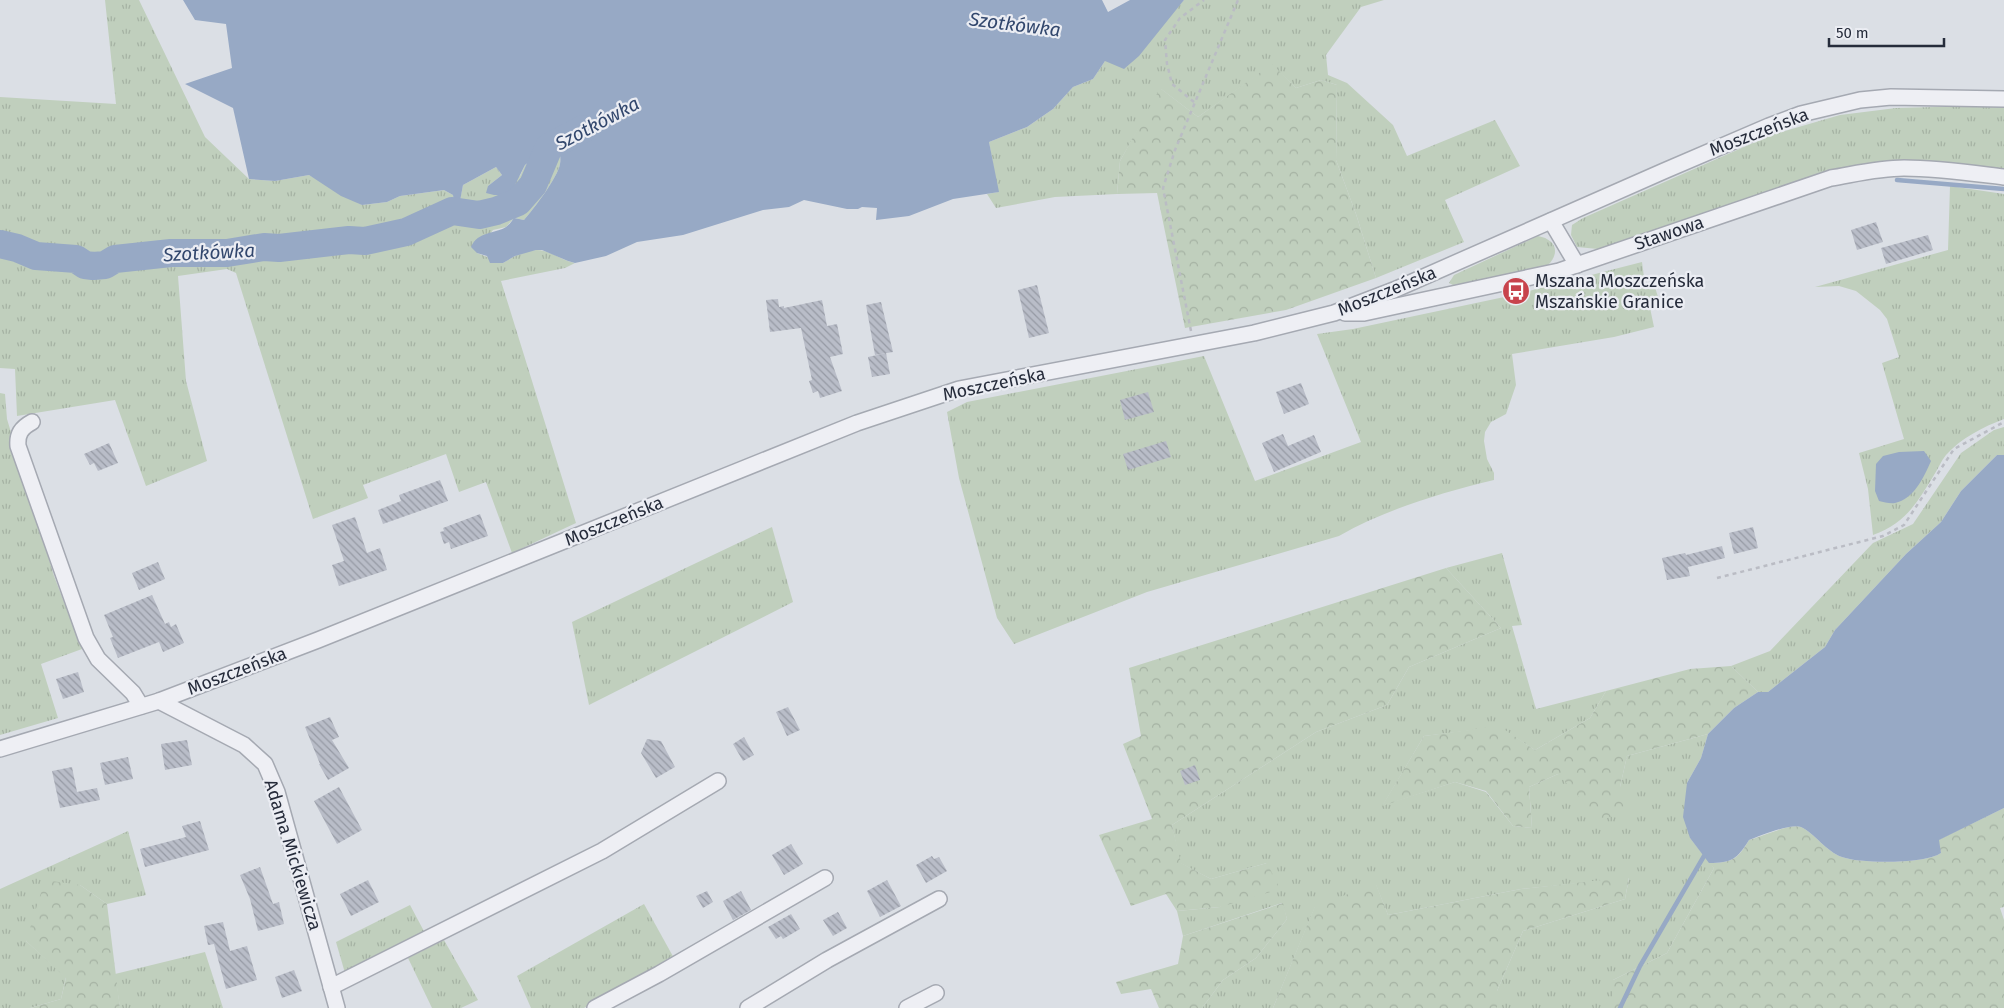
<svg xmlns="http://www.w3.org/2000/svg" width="2004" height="1008" font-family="'Fira Sans',sans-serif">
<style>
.grass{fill:url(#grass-tufts)}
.forest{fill:url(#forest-crowns)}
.water{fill:#97a9c5}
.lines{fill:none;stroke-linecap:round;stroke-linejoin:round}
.stream{stroke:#97a9c5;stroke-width:4.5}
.river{stroke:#97a9c5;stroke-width:28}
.building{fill:url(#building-back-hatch)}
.minor-casing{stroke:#a5a9b2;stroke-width:18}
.path{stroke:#babcc4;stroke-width:2.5;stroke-dasharray:4 4;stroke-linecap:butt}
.minor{stroke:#eeeff4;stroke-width:15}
.labels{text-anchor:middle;stroke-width:4.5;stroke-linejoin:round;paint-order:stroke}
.street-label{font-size:18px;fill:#262c3b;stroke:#ebedf3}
.poi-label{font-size:18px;fill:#262c3b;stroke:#ebedf3;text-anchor:start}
.water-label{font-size:19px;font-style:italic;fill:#32476d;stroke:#ebedf3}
</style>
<defs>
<pattern id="grass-tufts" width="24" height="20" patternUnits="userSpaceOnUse" patternTransform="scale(1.25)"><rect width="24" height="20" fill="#c0cfbd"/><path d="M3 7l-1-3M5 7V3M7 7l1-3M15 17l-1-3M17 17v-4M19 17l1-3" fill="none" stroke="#a5b2a3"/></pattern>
<pattern id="forest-crowns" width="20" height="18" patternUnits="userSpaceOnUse" patternTransform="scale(1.25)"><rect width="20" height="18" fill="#c0cfbd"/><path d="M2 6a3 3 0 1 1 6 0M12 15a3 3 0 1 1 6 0" fill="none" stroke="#a5b2a3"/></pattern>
<pattern id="building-back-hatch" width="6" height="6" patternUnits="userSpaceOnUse" patternTransform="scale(1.25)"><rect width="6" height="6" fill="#b9bdc8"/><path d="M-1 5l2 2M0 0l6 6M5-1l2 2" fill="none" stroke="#969aa4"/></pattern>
</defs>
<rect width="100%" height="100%" fill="#dbdfe5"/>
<g class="grass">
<path d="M 105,0 L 139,0 L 205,137 L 249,179 L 275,181 L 309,175 L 362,205 L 387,202 L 400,196 L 444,190 L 453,195 L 454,202 L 460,200 L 463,185 L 496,167 L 502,175 L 488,186 L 520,176 L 525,165 L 549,147 L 559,148 C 560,153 561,159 560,164 C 558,177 533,210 524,220 L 514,218 L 506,227 L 493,230 L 477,253 L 503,263 C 514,256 530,247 544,251 C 555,254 564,261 575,263 L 565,268 L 501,281 L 576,523 L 512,553 L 486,482 L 459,492 L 446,454 L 363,485 L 368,498 L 313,519 L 236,273 L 227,269 L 178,276 L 186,381 L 207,461 L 146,486 L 115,400 L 17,416 L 15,369 L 0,368 L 0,97 L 116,104 Z"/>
<polygon points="1184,0 1384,0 1361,7 1326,55 1328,75 1347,83 1393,125 1407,156 1495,120 1520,166 1445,200 1464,242 1376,278 1356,214 1336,160 1337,85 1321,80 1296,88 1272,65 1198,117 1161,89 1120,161 1117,194 1055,197 996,208 987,194 998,192 989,142 1027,127 1053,109 1073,87 1093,79 1105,61 1163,23"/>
<polygon points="1974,106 2004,107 2004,169 1941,162 1887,162 1828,171 1598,249 1577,247 1571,235 1572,225 1583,218 1771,135 1840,115 1896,108"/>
<path d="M 1950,186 L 2004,194 L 2004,419 C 1983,427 1961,438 1946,455 C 1941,461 1938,469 1934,475 C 1917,503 1905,524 1873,535 L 1868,489 L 1859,453 L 1904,439 L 1882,363 L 1899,357 L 1887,319 L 1880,310 L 1856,291 L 1839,286 L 1815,287 L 1948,250 Z"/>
<path d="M 1538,236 C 1555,239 1561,252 1548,265 L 1464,284 L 1453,285 L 1449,283 L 1454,275 Z"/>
<path d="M 1642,262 L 1645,285 L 1654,284 L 1658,297 L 1649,303 L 1654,327 L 1614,337 L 1512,354 L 1516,385 L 1506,414 L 1491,422 L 1485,432 L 1484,441 L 1487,459 L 1494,473 L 1494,480 C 1441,493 1386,509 1339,536 L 1147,592 L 1014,644 L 997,618 L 959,478 L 947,412 L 967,402 L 1204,356 L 1255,481 L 1361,442 L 1317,334 L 1353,329 L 1509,296 Z"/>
<polygon points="0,393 5,394 7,419 54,576 82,649 41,664 58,718 0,735"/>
<polygon points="2004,427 2004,455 1997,455 1961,491 1941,522 1906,554 1835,630 1825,647 1768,692 1758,692 1731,666 1770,651 1873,543 1913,524 1961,453 1994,430"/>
<polygon points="772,527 793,602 589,705 572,622"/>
<polygon points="1502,553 1522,625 1512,626 1536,709 1606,691 1590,718 1535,750 1499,727 1424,736 1383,805 1455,782 1486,792 1513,826 1532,828 1529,787 1558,774 1620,787 1627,756 1708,734 1701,758 1687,783 1690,838 1714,868 1667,953 1613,980 1613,1008 1497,1008 1497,991 1523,931 1625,899 1629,878 1521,889 1388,915 1376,885 1315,907 1273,1008 1202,1008 1223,980 1256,958 1287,919 1282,903 1183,936 1177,911 1220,907 1267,863 1211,879 1180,863 1172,825 1316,732 1387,705 1409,667 1501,628 1446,568"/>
<polygon points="128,831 146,895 107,904 80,885 26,941 66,977 61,999 30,1008 0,1008 0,889"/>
<polygon points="644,904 675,960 584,1008 531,1008 517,976"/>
<polygon points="410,905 426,935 345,973 336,942"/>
<polygon points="444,940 478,1000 461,1008 432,1008 408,958"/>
<polygon points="205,952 223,1008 120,1008 115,974"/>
</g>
<g class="forest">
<polygon points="1272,64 1296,88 1321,80 1337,85 1336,160 1356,214 1376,278 1286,310 1185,328 1157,193 1117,194 1120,161 1160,88 1198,117"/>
<polygon points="1446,568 1501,628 1409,667 1387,705 1316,732 1172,825 1181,863 1211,879 1267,863 1280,889 1220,907 1177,911 1166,894 1131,906 1099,835 1152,819 1123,744 1141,736 1129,668"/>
<polygon points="1731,666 1758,692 1734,708 1708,734 1627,756 1620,787 1635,810 1600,820 1558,774 1529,787 1532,828 1513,826 1486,791 1455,782 1382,806 1424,736 1499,726 1535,750 1590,718 1606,691 1690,669"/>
<path d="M 2004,808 L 2004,907 L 2000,908 L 2004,920 L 2004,1008 L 1613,1008 L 1613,980 L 1667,953 L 1714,868 L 1709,863 C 1732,863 1738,859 1749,840 C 1760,837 1791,823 1801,827 C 1814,833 1827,852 1842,857 C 1861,864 1925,864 1941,853 L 1938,840 Z"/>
<polygon points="1629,877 1625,899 1523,931 1497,991 1497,1008 1273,1008 1315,906 1376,884 1388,915 1521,889"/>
<polygon points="45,880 80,885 107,904 120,1008 30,1008 61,999 66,978 26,941"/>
<polygon points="1283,903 1287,919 1256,958 1223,980 1202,1008 1159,1008 1151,989 1121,994 1116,982 1178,964 1183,936"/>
</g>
<g class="water">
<path d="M 183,0 L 1102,0 L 1108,12 L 1130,0 L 1184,0 L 1139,56 L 1124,69 L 1105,61 L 1093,79 L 1073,87 L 1053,109 L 1027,127 L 989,142 L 999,192 L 953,199 L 909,216 L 876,220 L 877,208 L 862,207 L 858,209 L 847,209 L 804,200 L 789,207 L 763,210 L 683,235 L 637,242 L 606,256 L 575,263 L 568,261 L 542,250 L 536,250 L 515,256 L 503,263 L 490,263 L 487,256 L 477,253 L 471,247 C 478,231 495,234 506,227 C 509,225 512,221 514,218 L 524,220 C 533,210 558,177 560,164 C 561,159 560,153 559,148 L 549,147 L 525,165 L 513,189 L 505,195 L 494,195 L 486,193 L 488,186 L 502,175 L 496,167 L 463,185 L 460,201 L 454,202 L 453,195 L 444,190 L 400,196 L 387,202 L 362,205 L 341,196 L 309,175 L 275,181 L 249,179 L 233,108 L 185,84 L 232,68 L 226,24 L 195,20 Z"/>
<path d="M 1924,451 L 1931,461 C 1924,477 1914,499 1895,503 C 1890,504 1884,502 1879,501 L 1875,491 L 1876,464 L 1883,456 L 1899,452 Z"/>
<path d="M 1997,455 L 2004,455 L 2004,808 L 1939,840 L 1941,853 C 1925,864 1861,864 1842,857 C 1827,852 1814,833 1801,827 C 1791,823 1760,836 1749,840 C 1737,859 1732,863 1709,863 L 1690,838 L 1683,817 L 1687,783 L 1701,758 L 1708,734 L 1734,708 L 1758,692 L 1768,692 L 1825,647 L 1835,630 L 1906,554 L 1941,522 L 1961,491 Z"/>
</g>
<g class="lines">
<g class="stream">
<polyline points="1897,180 2004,189"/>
<polyline points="1620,1008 1640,966 1704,856"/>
</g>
<polyline class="river" points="0,244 17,248 36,256 76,259 85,265 93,266 105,265 115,259 171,253 227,253 264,247 279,248 349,240 365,241 406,232 452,211 479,215 496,211 518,202 533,185 549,147 583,129"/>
</g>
<g class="building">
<polygon points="1876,222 1883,242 1857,250 1851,230"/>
<polygon points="1928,235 1933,250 1886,264 1881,248"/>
<polygon points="1037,285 1049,333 1029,338 1018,290"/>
<polygon points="778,299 779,307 784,306 784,308 822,300 827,326 837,324 843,354 830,357 842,391 820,398 818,391 813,393 809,381 812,380 801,328 770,332 766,300"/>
<polygon points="881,302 893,352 875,355 866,305"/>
<polygon points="886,353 890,374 872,377 868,357"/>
<polygon points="1301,383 1309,404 1284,414 1276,392"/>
<polygon points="1148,392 1154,412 1125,420 1120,400"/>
<polygon points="1283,434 1288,446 1314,435 1321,452 1274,472 1262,443"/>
<polygon points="1166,441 1171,457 1128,470 1123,454"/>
<polygon points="109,443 118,463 98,471 94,463 90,465 84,454"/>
<polygon points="440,480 448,501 383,524 378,510 401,501 399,495"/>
<polygon points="480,514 488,536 451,549 449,542 444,544 440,532 444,531 443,528"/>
<polygon points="355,517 367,553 380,548 387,570 339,586 332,565 344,561 332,525"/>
<polygon points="1753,527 1758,548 1734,554 1729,533"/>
<polygon points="1722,546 1725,558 1688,567 1690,576 1667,580 1662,558 1685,553 1686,555"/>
<polygon points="158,562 165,579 139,590 132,573"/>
<polygon points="152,595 165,624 169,622 171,627 176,624 184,643 163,652 159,642 118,658 110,638 113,637 104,615"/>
<polygon points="78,672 84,692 63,699 56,679"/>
<polygon points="788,707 800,730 787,736 776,712"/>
<polygon points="330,717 339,737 332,740 349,768 328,780 319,764 320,764 305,727"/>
<polygon points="744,737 754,755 743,761 733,744"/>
<polygon points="647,739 661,741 675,767 656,778 641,753"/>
<polygon points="187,740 192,765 165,770 161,744"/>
<polygon points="128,757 133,779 105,785 100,763"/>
<polygon points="1195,765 1200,780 1185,785 1180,771"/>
<polygon points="72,767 77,792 97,788 100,800 60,808 52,771"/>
<polygon points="339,787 362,830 337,844 314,801"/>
<polygon points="200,821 209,850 145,867 140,849 186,837 182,826"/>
<polygon points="791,844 803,864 784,875 772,855"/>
<polygon points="932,856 934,859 939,857 947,871 926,883 916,865"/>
<polygon points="260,867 273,904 279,902 284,924 258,931 250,899 240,875"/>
<polygon points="368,880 379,902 351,916 340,894"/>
<polygon points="887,880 901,906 880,917 867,891"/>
<polygon points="707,891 713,902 703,908 696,896"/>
<polygon points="741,891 751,910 733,920 723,901"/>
<polygon points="838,912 847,928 833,936 823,920"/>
<polygon points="791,914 800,929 783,939 781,936 776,939 768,927"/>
<polygon points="223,922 230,951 247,946 257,980 226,989 214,944 208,945 204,926"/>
<polygon points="294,970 302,991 282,998 275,977"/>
</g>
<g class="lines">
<g class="minor-casing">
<g id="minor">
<polyline points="1551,221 1577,265"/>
<path d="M 1345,313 L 1364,313 L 1559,271 L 1831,178 C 1855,174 1879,168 1904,168 C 1937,168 1971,173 2004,177"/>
<path d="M 32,422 C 21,428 17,434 18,446 L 86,638 L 98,659 L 133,693 L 141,706"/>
<polyline points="159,701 244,745 265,764 277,792 337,1008"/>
<polyline points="0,749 159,701 318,640 857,423 959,389 1254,333 1334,313 1394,290 1664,171 1769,126 1801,114 1860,100 1891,97 2004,99"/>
<polyline points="331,987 602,851 718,781"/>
<polyline points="595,1008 659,974 825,878"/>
<polyline points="748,1008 827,960 939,899"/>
<polyline points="907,1008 936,993"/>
</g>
</g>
<g class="path">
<polyline points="1194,102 1172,84 1167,64 1165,40 1180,18 1204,0"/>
<polyline points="1191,331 1163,188 1175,150 1238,0"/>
<polyline points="1717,578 1883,536 1904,525 1954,449 2004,422"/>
</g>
<use href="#minor" class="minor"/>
</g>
<defs>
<g id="bus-disc" transform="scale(1.4375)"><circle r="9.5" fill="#c8434c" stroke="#ebedf3"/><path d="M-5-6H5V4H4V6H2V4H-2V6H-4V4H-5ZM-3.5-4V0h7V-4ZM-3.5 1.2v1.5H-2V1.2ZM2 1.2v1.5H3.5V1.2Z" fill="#fff"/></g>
</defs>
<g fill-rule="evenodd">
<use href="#bus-disc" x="1516" y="291"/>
</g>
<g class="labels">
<g class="street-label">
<text transform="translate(1759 132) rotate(-21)" y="6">Moszczeńska</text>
<text transform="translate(1669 233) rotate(-19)" y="6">Stawowa</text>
<text transform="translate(1387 291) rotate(-22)" y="6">Moszczeńska</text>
<text transform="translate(994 384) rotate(-12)" y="6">Moszczeńska</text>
<text transform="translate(614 521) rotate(-22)" y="6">Moszczeńska</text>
<text transform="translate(237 671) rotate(-21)" y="6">Moszczeńska</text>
<text transform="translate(293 855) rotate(73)" y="6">Adama Mickiewicza</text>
</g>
<g class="poi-label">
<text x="1535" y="287">Mszana Moszczeńska<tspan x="1535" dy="21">Mszańskie Granice</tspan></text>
</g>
<g class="water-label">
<text transform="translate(1015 24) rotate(7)" y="7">Szotkówka</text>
<text transform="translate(597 123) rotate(-28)" y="7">Szotkówka</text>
<text transform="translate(209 252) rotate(-3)" y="7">Szotkówka</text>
</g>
</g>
<path d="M1829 38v8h115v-8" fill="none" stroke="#262c3b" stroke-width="2.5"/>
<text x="1836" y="38" font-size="15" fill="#262c3b" stroke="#ebedf3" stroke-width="4" paint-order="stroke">50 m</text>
</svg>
